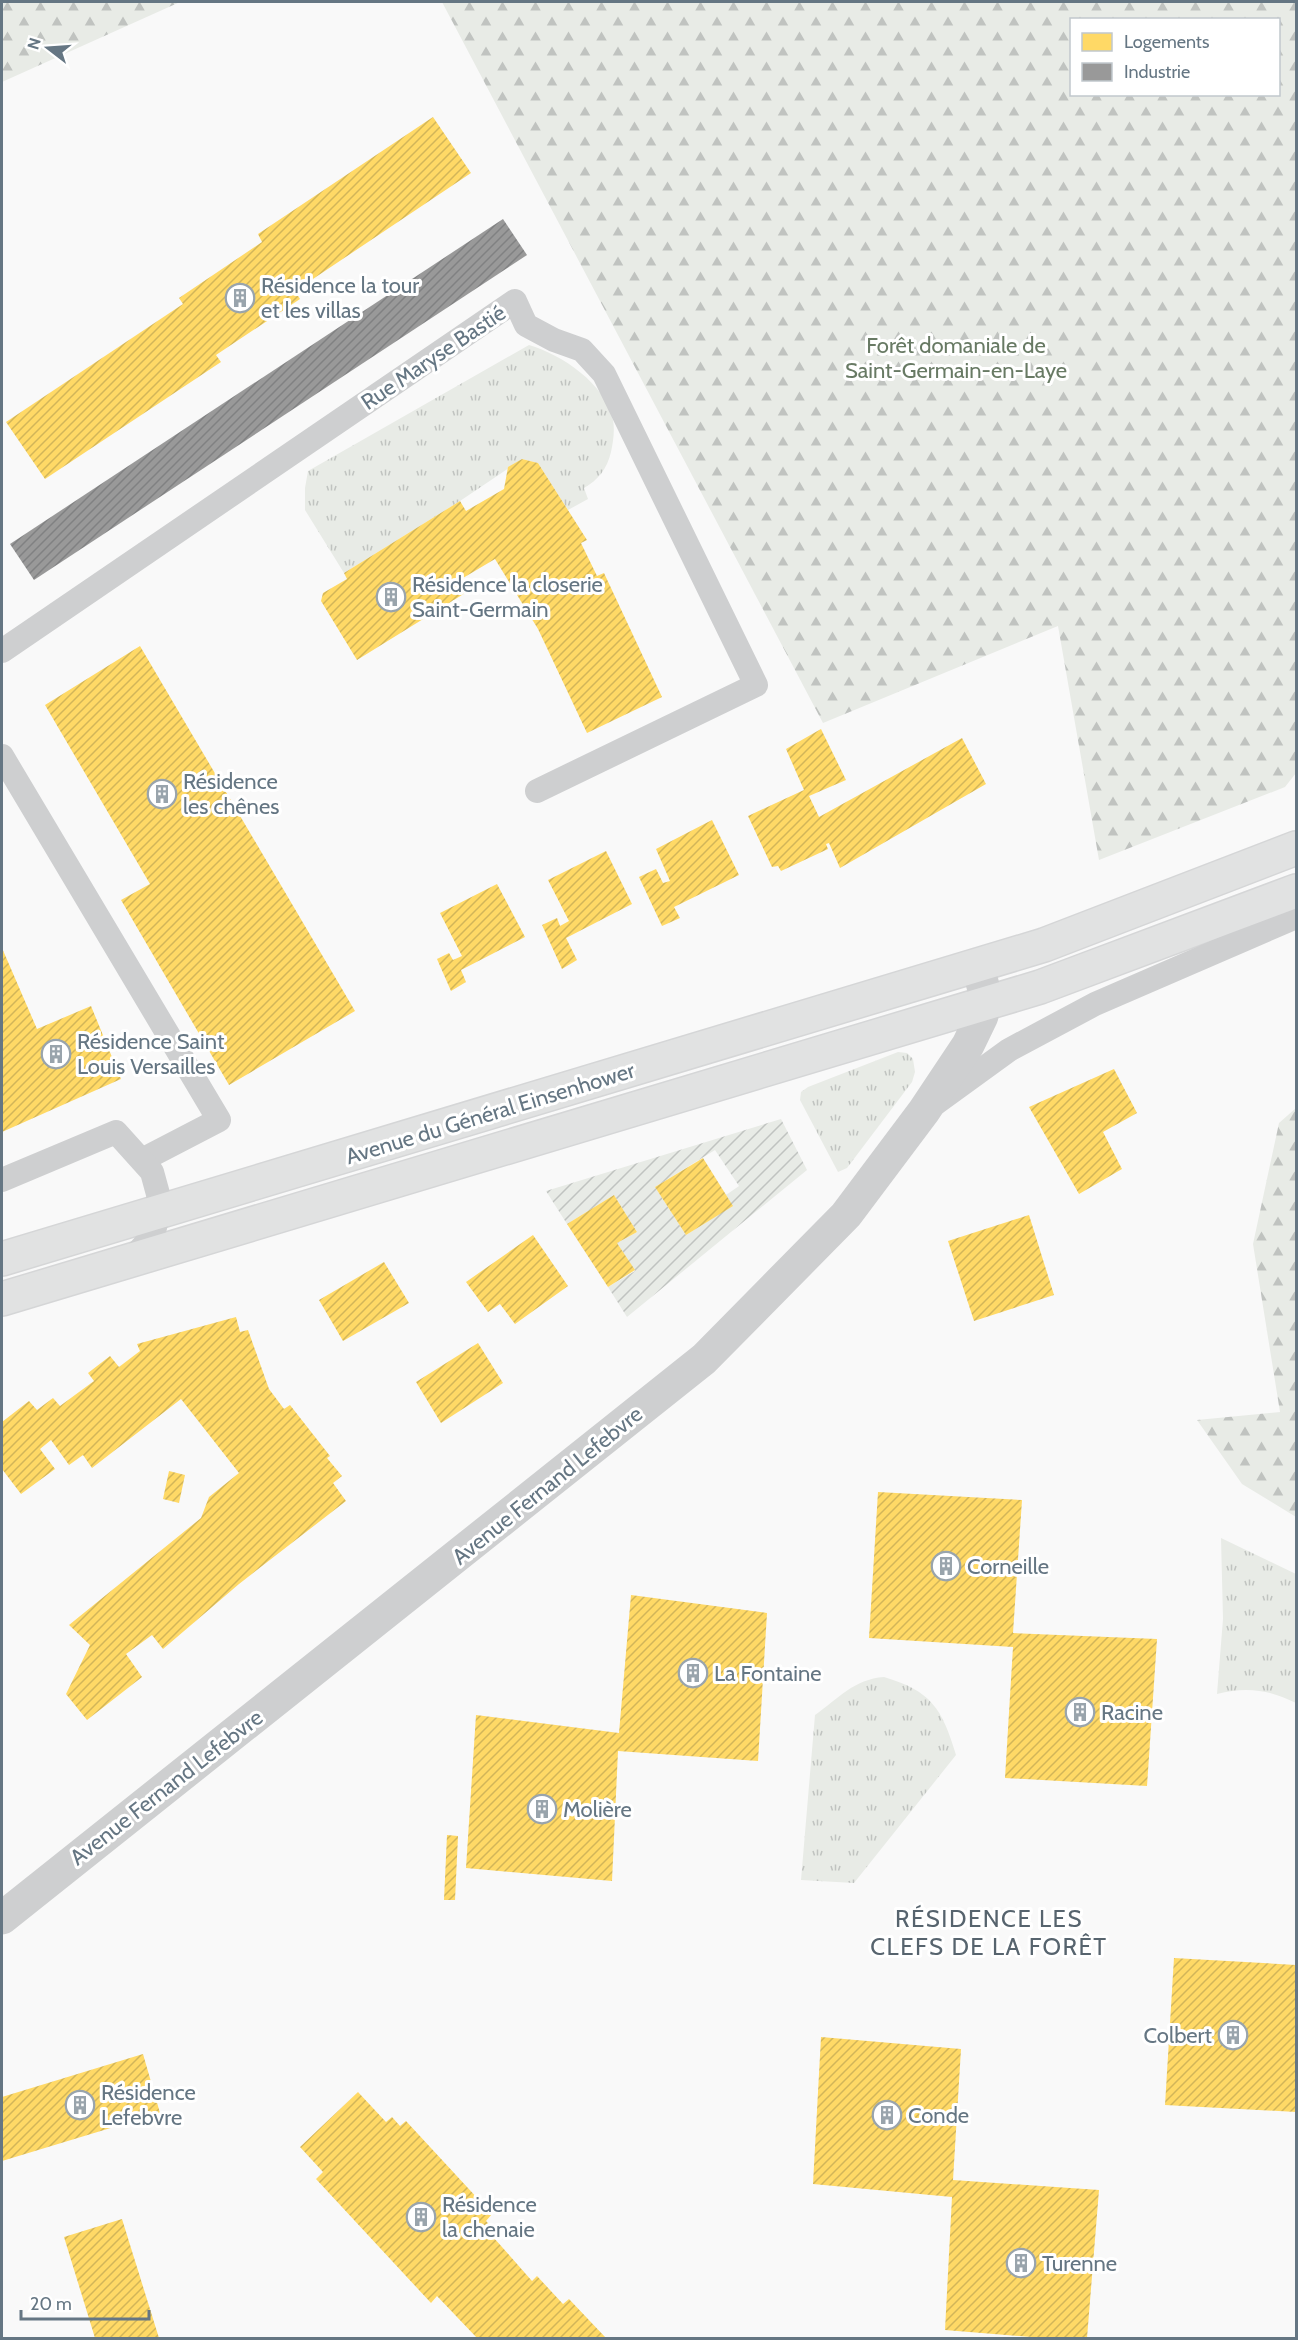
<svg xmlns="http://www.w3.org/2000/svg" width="1298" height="2340" font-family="Cabin,sans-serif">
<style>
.grass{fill:url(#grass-tufts)}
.forest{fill:url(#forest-firs);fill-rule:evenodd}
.garden{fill:url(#garden-furrows);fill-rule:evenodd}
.homes{fill:url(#homes-hatch)}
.industry{fill:url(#industry-hatch)}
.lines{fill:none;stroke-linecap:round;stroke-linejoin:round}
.primary-casing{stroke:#d5d6d7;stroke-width:36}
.service{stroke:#cecfd0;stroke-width:24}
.tertiary{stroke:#cecfd0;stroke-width:33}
.primary{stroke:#e1e2e2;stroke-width:33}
.labels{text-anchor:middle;stroke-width:6;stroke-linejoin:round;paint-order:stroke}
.poi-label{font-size:22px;fill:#657683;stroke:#fff;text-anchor:start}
.park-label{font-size:22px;fill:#687a64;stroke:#fff}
.street-label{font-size:22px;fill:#657683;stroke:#fff}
.neighbourhood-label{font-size:24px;letter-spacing:1.5px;fill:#57646e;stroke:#fff}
</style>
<defs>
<pattern id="grass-tufts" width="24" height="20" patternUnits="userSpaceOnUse" patternTransform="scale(1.5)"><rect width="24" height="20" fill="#e8ebe6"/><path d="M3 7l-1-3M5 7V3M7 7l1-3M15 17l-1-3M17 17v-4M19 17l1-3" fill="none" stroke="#c0c3c0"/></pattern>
<pattern id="forest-firs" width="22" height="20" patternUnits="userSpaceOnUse" patternTransform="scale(1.5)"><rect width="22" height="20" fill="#e8ebe6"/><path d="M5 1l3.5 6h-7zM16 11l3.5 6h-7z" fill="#c0c3c0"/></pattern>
<pattern id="garden-furrows" width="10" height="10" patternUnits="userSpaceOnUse" patternTransform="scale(1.5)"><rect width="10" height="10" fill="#e8ebe6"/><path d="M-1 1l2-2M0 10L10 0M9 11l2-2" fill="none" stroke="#c0c3c0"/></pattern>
<pattern id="homes-hatch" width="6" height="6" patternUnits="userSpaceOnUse" patternTransform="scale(1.5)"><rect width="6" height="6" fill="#ffd966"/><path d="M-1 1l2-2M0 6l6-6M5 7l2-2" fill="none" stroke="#d2b559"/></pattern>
<pattern id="industry-hatch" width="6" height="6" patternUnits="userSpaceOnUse" patternTransform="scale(1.5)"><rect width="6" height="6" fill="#999"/><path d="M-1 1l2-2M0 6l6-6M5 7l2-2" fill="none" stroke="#808182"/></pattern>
</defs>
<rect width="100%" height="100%" fill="#f9f9f9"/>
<g class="grass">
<path d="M 529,345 C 562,355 605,383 613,420 C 615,431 613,442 611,452 C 607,469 598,480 584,488 L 588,499 L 568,510 L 538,463 L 522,459 L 460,501 L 344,573 L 305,510 L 305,488 L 308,471 Z"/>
<polygon points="898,1052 907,1053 913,1059 915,1072 912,1082 847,1168 838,1172 800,1100 801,1092 808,1087"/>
<path d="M 1221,1538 L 1296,1574 L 1296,1703 C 1270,1690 1247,1686 1217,1694 L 1223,1619 Z"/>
<path d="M 884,1677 C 931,1691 942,1708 956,1755 L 854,1883 L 801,1880 L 815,1715 C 838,1699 854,1679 884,1677 Z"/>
</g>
<g class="forest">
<polygon points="2,2 180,2 2,82"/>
<path d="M 442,2 L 1296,2 L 1296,773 L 1285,787 L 1099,860 L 1058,626 L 823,723 ZM 1072,20 L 1278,20 L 1278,94 L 1072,94 Z"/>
<polygon points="1296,1108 1296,1517 1242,1484 1197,1420 1280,1412 1253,1244 1279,1123"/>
</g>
<path class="garden" d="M 781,1119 L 807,1170 L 627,1317 L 608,1287 L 635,1271 L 617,1243 L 637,1232 L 614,1195 L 567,1224 L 546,1191 ZM 715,1150 L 739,1186 L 726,1195 L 732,1206 L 686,1235 L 655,1187 Z"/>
<g class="homes">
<polygon points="433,117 471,173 295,291 300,299 216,355 221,362 45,479 6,422 183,304 179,298 262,242 258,234"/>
<polygon points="522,459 538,463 587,540 581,543 597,576 604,573 662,697 587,733 538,629 495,559 463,578 470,590 357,660 321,601 323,593 347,579 344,573 460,501 466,511 504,489 508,467"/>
<polygon points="140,646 355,1011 229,1085 121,900 150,884 45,705"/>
<polygon points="821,729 846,780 809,796 819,817 962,738 986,784 840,868 829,843 826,844 828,849 781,871 778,866 772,867 748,816 804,790 786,749"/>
<polygon points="712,820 739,875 674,907 680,918 662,926 639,877 656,869 663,883 670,881 656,849"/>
<polygon points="606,851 632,904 566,938 577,960 562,969 542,925 557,918 560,926 569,921 548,880"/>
<polygon points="497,884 525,937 461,970 466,982 451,991 437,959 449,953 453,960 462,956 440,913"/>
<polygon points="2,948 37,1029 91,1006 121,1079 2,1132"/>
<polygon points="1114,1069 1137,1113 1103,1132 1122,1169 1079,1194 1029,1107"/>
<polygon points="703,1158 733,1206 686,1235 655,1187"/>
<polygon points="614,1195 637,1232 617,1243 635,1270 608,1287 567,1224"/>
<polygon points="1029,1215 1054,1295 974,1321 948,1241"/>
<polygon points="533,1235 568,1286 515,1324 500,1304 488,1312 466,1282"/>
<polygon points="384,1262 409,1303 343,1341 319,1300"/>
<polygon points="236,1317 240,1332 248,1330 269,1389 284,1409 290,1405 330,1456 327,1458 342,1476 333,1483 346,1501 239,1584 163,1649 152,1635 126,1654 142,1677 87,1720 66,1694 90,1645 69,1625 201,1518 209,1497 239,1473 181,1399 92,1468 83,1455 69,1465 51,1440 40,1449 55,1469 21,1494 2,1469 2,1422 29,1401 37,1410 53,1398 60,1406 94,1381 88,1373 110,1356 119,1367 140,1351 137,1344"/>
<polygon points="478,1343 503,1383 441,1423 416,1382"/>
<polygon points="169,1471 185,1475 179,1503 163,1499"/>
<polygon points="878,1492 1022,1500 1013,1633 1157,1639 1147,1786 1005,1778 1013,1647 869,1638"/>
<polygon points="631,1595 767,1613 758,1761 618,1751 612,1881 466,1868 476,1715 619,1733"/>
<polygon points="447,1835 458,1836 455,1900 444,1900"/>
<polygon points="1174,1958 1296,1965 1296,2112 1165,2105"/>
<polygon points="821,2037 961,2049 953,2180 1099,2190 1087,2338 1044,2338 945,2330 952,2197 813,2184"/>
<polygon points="143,2054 160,2113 2,2161 2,2097"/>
<polygon points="358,2092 386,2122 392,2117 400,2126 406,2121 492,2214 486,2221 498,2234 494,2238 532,2281 537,2276 563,2304 569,2299 606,2338 477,2338 437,2296 431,2303 316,2179 323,2172 300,2147"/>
<polygon points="122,2219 159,2338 95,2338 64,2237"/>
</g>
<polygon class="industry" points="503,219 527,255 34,580 10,544"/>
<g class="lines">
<g class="primary-casing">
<g id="primary">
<polyline points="2,1259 1044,945 1296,848"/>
<polyline points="2,1299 1040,987 1296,891"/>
</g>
</g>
<g class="service">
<polyline points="2,651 515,301 526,325 554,340 582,350 604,374 756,685 537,791"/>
<polyline points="2,756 219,1120 142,1160"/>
<polyline points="936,1103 1009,1050 1095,1004 1296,917"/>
<polyline points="2,1180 116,1132 152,1172 158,1194 159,1212 153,1235 130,1261"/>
</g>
<polyline class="tertiary" points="2,1918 704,1359 846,1215 924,1111 968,1045 982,1016 984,990 978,966"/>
<use href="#primary" class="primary"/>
</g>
<defs>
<g id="building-ring" transform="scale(1.5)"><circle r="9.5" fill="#fff" stroke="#99a4ac" stroke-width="1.5"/><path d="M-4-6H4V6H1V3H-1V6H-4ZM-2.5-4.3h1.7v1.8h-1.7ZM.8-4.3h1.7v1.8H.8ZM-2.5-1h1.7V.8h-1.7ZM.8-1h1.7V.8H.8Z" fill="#99a4ac"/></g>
</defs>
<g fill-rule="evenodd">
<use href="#building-ring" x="240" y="298"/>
<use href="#building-ring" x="391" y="597"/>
<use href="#building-ring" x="162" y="794"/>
<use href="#building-ring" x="56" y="1054"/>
<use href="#building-ring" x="946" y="1566"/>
<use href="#building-ring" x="693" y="1673"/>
<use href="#building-ring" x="1080" y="1712"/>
<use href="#building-ring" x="542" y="1809"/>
<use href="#building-ring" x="1233" y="2035"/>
<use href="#building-ring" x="80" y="2105"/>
<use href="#building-ring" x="887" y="2115"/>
<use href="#building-ring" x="421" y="2217"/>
<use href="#building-ring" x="1021" y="2263"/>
</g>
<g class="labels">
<g class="poi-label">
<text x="261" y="293">Résidence la tour<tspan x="261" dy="25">et les villas</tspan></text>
<text x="412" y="592">Résidence la closerie<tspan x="412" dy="25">Saint-Germain</tspan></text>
<text x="183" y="789">Résidence<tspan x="183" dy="25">les chênes</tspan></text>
<text x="77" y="1049">Résidence Saint<tspan x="77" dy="25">Louis Versailles</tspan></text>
<text x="967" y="1574">Corneille</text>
<text x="714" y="1681">La Fontaine</text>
<text x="1101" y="1720">Racine</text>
<text x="563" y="1817">Molière</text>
<text x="1212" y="2043" text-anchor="end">Colbert</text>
<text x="101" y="2100">Résidence<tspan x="101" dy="25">Lefebvre</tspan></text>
<text x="908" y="2123">Conde</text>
<text x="442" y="2212">Résidence<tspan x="442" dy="25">la chenaie</tspan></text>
<text x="1042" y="2271">Turenne</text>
</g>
<g class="park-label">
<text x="956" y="353">Forêt domaniale de<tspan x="956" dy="25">Saint-Germain-en-Laye</tspan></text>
</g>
<g class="street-label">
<text transform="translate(433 357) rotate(-34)" y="8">Rue Maryse Bastié</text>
<text transform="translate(490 1113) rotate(-17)" y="8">Avenue du Général Einsenhower</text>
<text transform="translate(547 1485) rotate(-39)" y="8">Avenue Fernand Lefebvre</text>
<text transform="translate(166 1787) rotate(-38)" y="8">Avenue Fernand Lefebvre</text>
</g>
<g class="neighbourhood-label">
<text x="989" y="1927">RÉSIDENCE LES<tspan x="989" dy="28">CLEFS DE LA FORÊT</tspan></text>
</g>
</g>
<rect width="1298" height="2340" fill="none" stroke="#657683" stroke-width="6"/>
<rect x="1070" y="18" width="210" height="78" fill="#ffffff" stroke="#c1c8cd" stroke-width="1.5"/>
<rect x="1082" y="33" width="30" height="18" fill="#ffd966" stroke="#c1c8cd" stroke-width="1.5"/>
<text x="1124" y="48" font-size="18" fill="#657683">Logements</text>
<rect x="1082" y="63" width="30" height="18" fill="#999999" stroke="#c1c8cd" stroke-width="1.5"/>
<text x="1124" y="78" font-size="18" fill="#657683">Industrie</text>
<g transform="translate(48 48) rotate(287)" stroke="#ffffff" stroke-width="4.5" paint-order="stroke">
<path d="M0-4.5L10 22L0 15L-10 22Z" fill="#657683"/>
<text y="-9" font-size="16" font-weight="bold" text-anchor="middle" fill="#657683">N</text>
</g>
<path d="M21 2310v9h128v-9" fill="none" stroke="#657683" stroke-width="3"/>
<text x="30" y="2310" font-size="18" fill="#657683" stroke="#ffffff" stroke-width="4.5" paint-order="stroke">20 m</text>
</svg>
